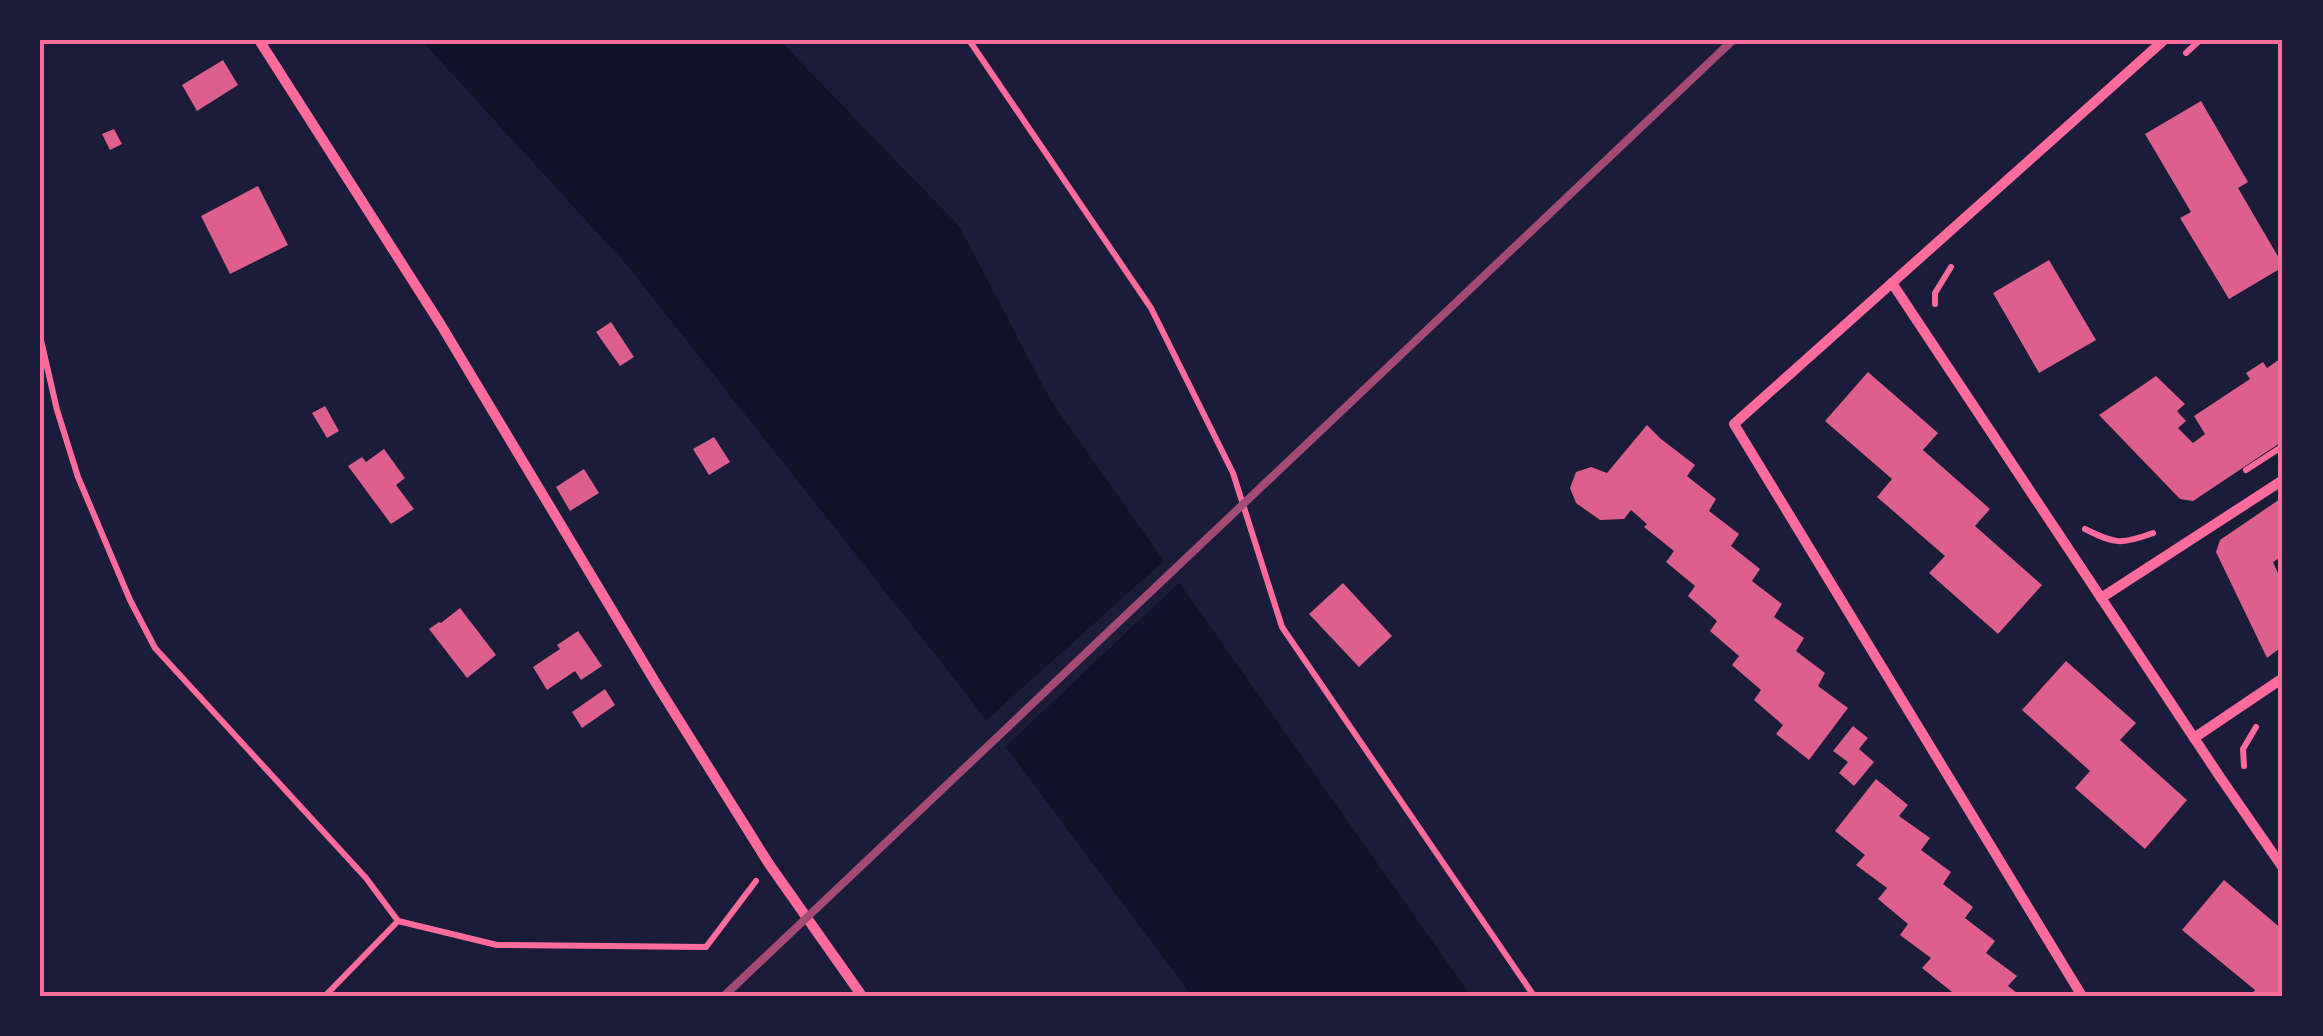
<svg xmlns="http://www.w3.org/2000/svg" width="2323" height="1036" font-family="'PT Sans Narrow',sans-serif">
<style>
.water{fill:#12122b}
.pier{fill:#1b1b3a}
.building{fill:#dd5f8e}
.lines{fill:none;stroke-linecap:round;stroke-linejoin:round}
.path{stroke:#ff6b9d;stroke-width:6}
.minor{stroke:#ff6b9d;stroke-width:10}
.rail{stroke:#a44b75;stroke-width:8}
.neatline{fill:none;stroke:#ff6b9d;stroke-width:4}
</style>
<rect width="100%" height="100%" fill="#1b1b3a"/>
<polygon class="water" points="421,40 779,40 959,226 1051,401 1471,996 1192,996 968,696 626,264"/>
<polygon class="pier" points="1168,557 1183,579 1002,750 982,724"/>
<g class="building">
<polygon points="223,60 238,85 197,111 182,85"/>
<polygon points="2201,101 2248,182 2238,188 2283,265 2283,267 2229,299 2180,218 2191,212 2145,134"/>
<polygon points="114,129 122,144 110,150 102,134"/>
<polygon points="258,186 288,245 230,274 201,216"/>
<polygon points="2049,260 2096,340 2039,373 1993,293"/>
<polygon points="611,322 634,357 620,366 596,332"/>
<polygon points="2283,348 2283,441 2193,501 2180,499 2099,415 2156,376 2185,404 2177,411 2186,421 2178,428 2193,443 2205,434 2194,416 2250,379 2246,373 2263,362 2267,368 2283,357 2278,351"/>
<polygon points="1868,372 1938,433 1923,450 1990,509 1975,526 2042,585 1998,634 1929,573 1945,556 1877,497 1892,479 1825,421"/>
<polygon points="325,406 339,431 327,438 312,413"/>
<polygon points="1647,425 1661,439 1695,465 1687,476 1716,499 1709,511 1739,534 1731,546 1760,569 1752,581 1782,604 1774,617 1804,638 1796,651 1825,673 1818,686 1848,708 1809,760 1776,734 1783,725 1754,700 1761,690 1732,665 1739,656 1710,631 1717,621 1688,596 1695,586 1666,562 1674,551 1644,527 1647,524 1631,510 1624,519 1600,520 1576,503 1570,488 1576,472 1591,467 1607,473"/>
<polygon points="714,437 730,462 709,475 693,449"/>
<polygon points="384,449 405,478 396,485 414,509 391,524 348,466 362,457 366,462"/>
<polygon points="584,469 599,493 570,511 556,487"/>
<polygon points="2283,497 2283,556 2273,562 2281,580 2283,579 2283,646 2267,658 2216,552 2220,540"/>
<polygon points="1343,583 1392,636 1359,667 1309,614"/>
<polygon points="460,608 496,655 467,678 429,629 439,622 441,623"/>
<polygon points="578,631 602,666 581,680 575,671 547,690 533,667 560,649 557,645"/>
<polygon points="2066,661 2136,723 2120,740 2187,800 2145,849 2075,788 2090,771 2022,710"/>
<polygon points="605,689 615,705 582,728 572,712"/>
<polygon points="1853,726 1868,738 1859,749 1874,762 1854,786 1839,773 1848,762 1833,751"/>
<polygon points="1876,779 1908,805 1899,816 1930,838 1921,850 1951,872 1943,884 1973,907 1965,918 1995,941 1986,953 2017,976 2008,986 2021,996 1949,996 1952,992 1922,968 1931,958 1900,935 1908,924 1878,899 1887,888 1856,865 1865,855 1835,831"/>
<polygon points="2224,880 2283,930 2283,956 2281,959 2283,961 2283,996 2250,996 2255,990 2182,930"/>
</g>
<g class="lines">
<g class="path">
<polyline points="969,40 1151,308 1233,473 1282,627 1534,996"/>
<polyline points="2186,53 2200,40"/>
<polyline points="1935,304 1935,293 1951,267"/>
<polyline points="40,336 57,410 78,477 130,600 155,648 366,878 398,921"/>
<polyline points="2246,470 2283,446"/>
<path d="M 2085,529 C 2115,544 2121,545 2153,533"/>
<polyline points="2244,766 2243,749 2256,727"/>
<polyline points="325,996 398,921 497,945 706,947 756,881"/>
</g>
<g class="minor">
<polyline points="259,40 441,325 657,685 769,864 862,996"/>
<polyline points="1892,283 2220,777 2283,868"/>
<polyline points="2101,598 2283,480"/>
<polyline points="2194,738 2283,678"/>
<polyline points="2082,996 1734,424 2164,40"/>
</g>
<polyline class="rail" points="724,996 1733,40"/>
</g>
<rect width="2323" height="1036" fill="none" stroke="#1b1b3a" stroke-width="85"/>
<rect x="42" y="42" width="2238" height="952" class="neatline"/>
</svg>
